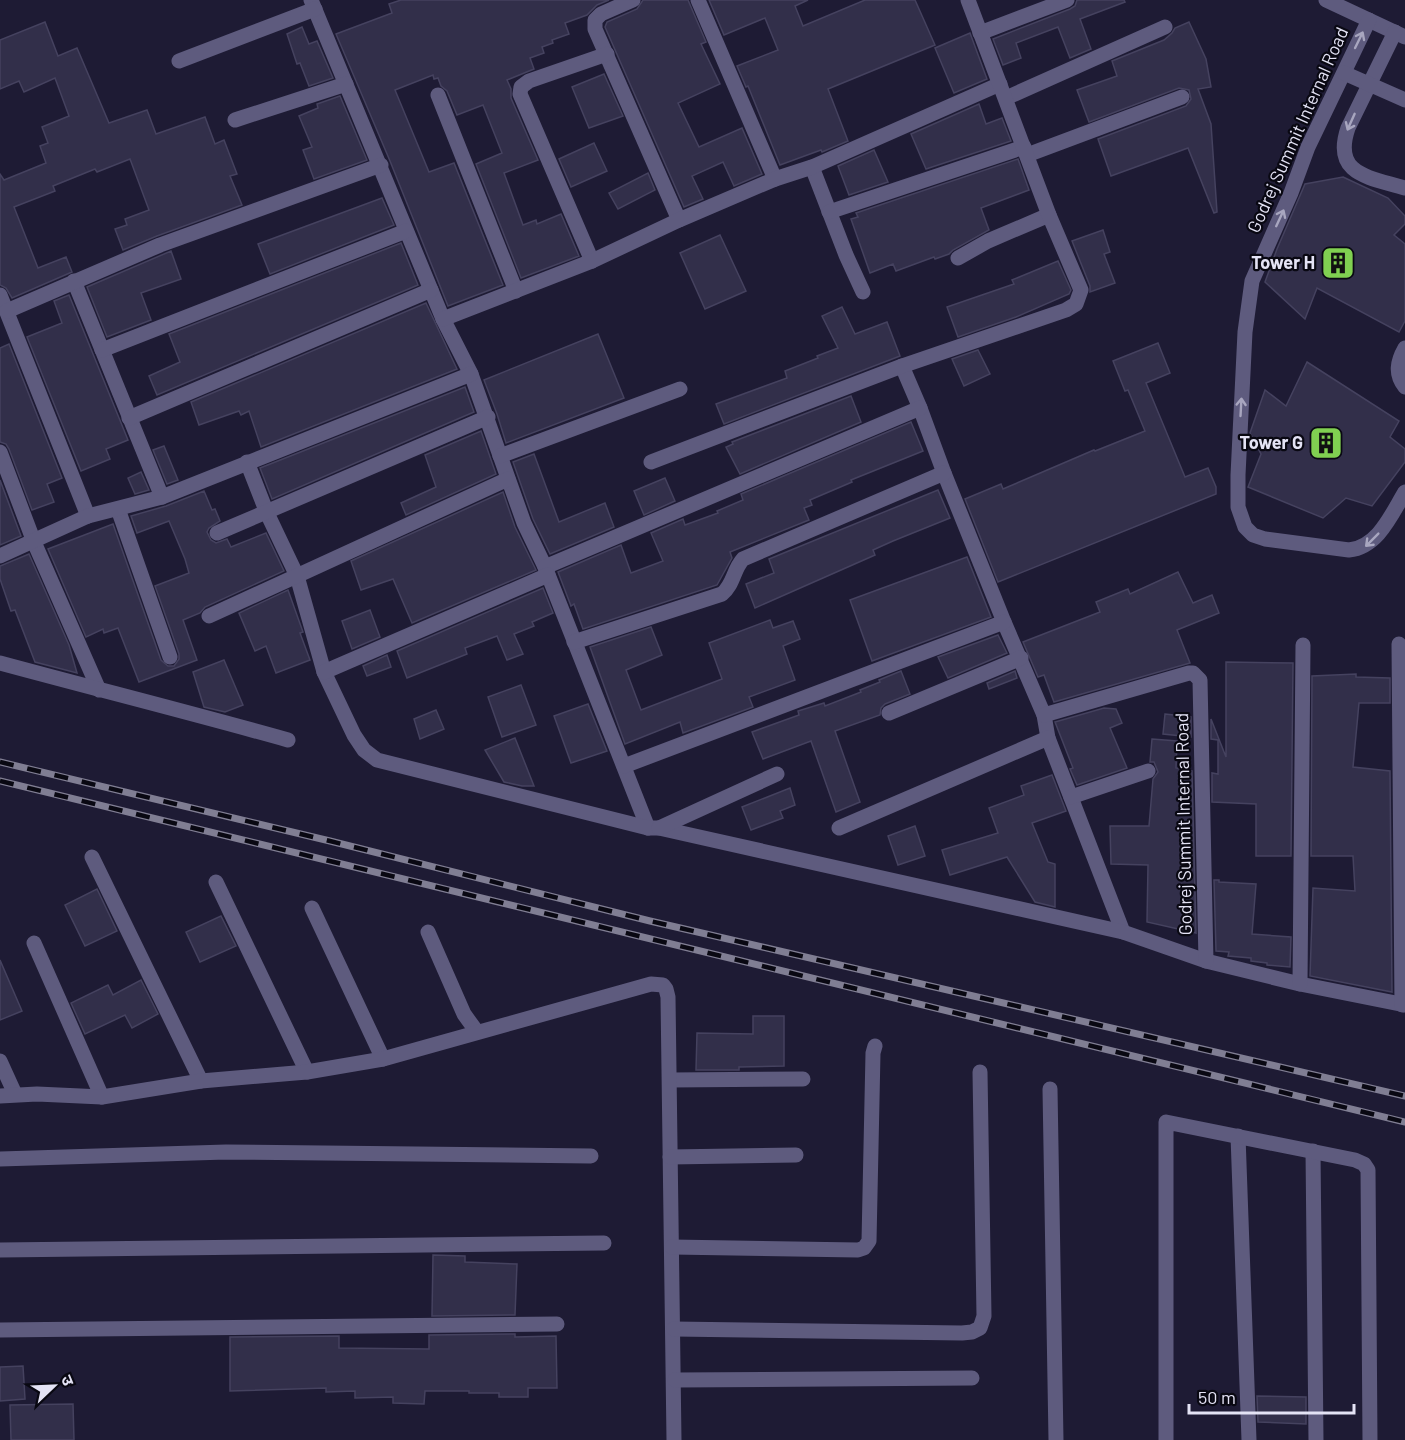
<svg xmlns="http://www.w3.org/2000/svg" width="1405" height="1440" font-family="Barlow,'Noto Sans Devanagari',sans-serif">
<style>
.building{fill:#322f4a;stroke:#45425f;stroke-width:1.5}
.lines{fill:none;stroke-linecap:round;stroke-linejoin:round}
.minor{stroke:#5e5b7e;stroke-width:15}
.rail-casing{stroke:#807e93;stroke-width:7}
.rail{stroke:#090812;stroke-width:4.5;stroke-dasharray:14;stroke-linecap:butt}
.oneway{stroke:#a8a6bf}
.labels{text-anchor:middle;stroke-width:4.5;stroke-linejoin:round;paint-order:stroke}
.street-label{font-size:18px;fill:#e4e3f5;stroke:#090812}
.poi-label{font-size:18px;font-weight:bold;fill:#e4e3f5;stroke:#090812;text-anchor:end}
</style>
<rect width="100%" height="100%" fill="#1e1b34"/>
<g class="building">
<polygon points="401,0 609,0 597,5 587,15 565,23 569,34 552,40 553,43 542,47 544,53 530,58 534,69 507,80 511,89 511,98 538,160 504,173 523,225 536,220 537,224 561,214 579,256 521,278 476,164 502,153 483,105 457,115 447,91 441,86 438,78 434,79 433,75 395,90 429,172 454,163 503,285 448,306 390,161 336,34 392,13 389,4"/>
<polygon points="643,0 688,0 706,42 701,44 720,84 678,103 699,147 742,128 762,174 734,186 723,162 692,176 703,199 684,207 605,27 607,22 637,9"/>
<polygon points="709,0 808,0 795,6 803,26 865,0 915,0 935,45 828,89 848,141 822,152 821,150 780,165 748,86 746,87 737,66 778,50 765,18 724,35"/>
<polygon points="1077,0 1124,0 1125,2 1080,19 1091,49 1070,58 1058,27 1016,43 1021,58 1003,65 993,39 1070,9 1075,6"/>
<polygon points="45,22 58,56 77,48 109,123 147,110 156,134 205,117 215,144 224,140 237,174 230,176 242,205 157,236 123,250 115,229 127,225 125,219 149,210 130,159 97,172 95,169 53,186 55,191 14,207 38,268 66,257 72,272 12,298 6,288 0,285 0,174 4,180 46,163 40,146 48,143 42,127 69,116 55,78 24,92 19,81 0,89 0,40"/>
<polygon points="1189,22 1206,59 1211,87 1198,89 1211,124 1217,212 1214,213 1188,148 1111,176 1098,139 1186,106 1191,99 1189,90 1179,88 1089,122 1077,90 1117,76 1112,61 1164,40 1172,33 1175,28"/>
<polygon points="302,27 309,44 317,41 333,78 309,86 300,63 297,64 287,34"/>
<polygon points="970,33 987,79 954,93 935,48"/>
<polygon points="604,74 623,116 589,128 572,87"/>
<polygon points="340,96 367,160 314,179 303,150 312,147 299,116 318,108 317,104"/>
<polygon points="979,104 986,124 1002,118 1011,141 926,169 911,134"/>
<polygon points="594,143 607,171 571,187 559,159"/>
<polygon points="874,150 888,182 849,195 838,166"/>
<polygon points="1018,159 1029,190 981,208 989,230 953,250 949,254 935,259 934,257 896,271 893,264 870,273 851,219 858,217 856,213"/>
<polygon points="648,173 655,190 618,209 609,193"/>
<polygon points="1343,177 1388,198 1405,216 1405,224 1394,235 1405,244 1405,321 1399,332 1317,288 1305,319 1265,282 1277,249 1305,184"/>
<polygon points="382,198 394,225 270,274 258,244"/>
<polygon points="1103,230 1110,252 1104,254 1115,283 1090,292 1090,286 1072,241"/>
<polygon points="720,235 746,291 705,309 680,253"/>
<polygon points="401,243 418,285 157,395 149,376 180,362 169,334"/>
<polygon points="171,251 181,279 141,293 151,320 107,337 87,287"/>
<polygon points="1058,261 1071,290 1069,294 1016,317 958,337 947,307 1014,284 1012,280"/>
<polygon points="69,295 128,440 106,449 110,459 81,471 27,337 62,323 54,301"/>
<polygon points="426,303 457,369 261,447 249,411 241,415 239,411 199,425 191,402"/>
<polygon points="842,307 855,334 887,322 900,356 724,424 716,404 787,378 785,371 818,358 817,356 838,348 822,316"/>
<polygon points="598,334 624,398 506,443 497,414 484,380"/>
<polygon points="1158,343 1170,373 1146,383 1185,477 1208,468 1216,487 1216,494 998,582 965,499 1001,484 1003,489 1094,450 1095,451 1145,431 1128,390 1125,391 1113,361"/>
<polygon points="9,344 62,478 47,484 54,502 32,510 9,449 6,444 0,442 0,348"/>
<polygon points="978,350 990,374 964,386 952,359"/>
<polygon points="1307,362 1399,421 1390,437 1405,449 1405,462 1372,506 1346,498 1323,518 1248,487 1261,454 1250,433 1265,390 1286,406"/>
<polygon points="465,387 474,412 272,499 260,468"/>
<polygon points="851,396 861,422 740,474 726,447 733,444 732,442"/>
<polygon points="911,422 923,451 851,480 852,482 810,500 812,505 804,508 809,520 730,552 732,558 717,585 583,629 574,604 571,606 558,572 621,545 631,573 663,561 651,533 683,519 685,525 718,513 717,511 743,500 741,494"/>
<polygon points="481,431 496,474 406,515 401,503 436,487 425,455"/>
<polygon points="164,446 178,480 167,484 153,450"/>
<polygon points="534,454 559,522 605,503 614,527 550,554 533,519 513,462"/>
<polygon points="141,472 149,490 135,494 128,478"/>
<polygon points="665,478 675,501 644,515 634,491"/>
<polygon points="0,480 21,536 0,545"/>
<polygon points="938,490 950,518 893,541 873,550 875,555 755,608 746,584 774,573 769,559"/>
<polygon points="204,491 212,510 215,509 220,521 209,528 207,532 211,540 216,543 227,539 231,547 266,533 284,571 205,607 200,613 183,620 197,660 139,682 118,628 104,633 103,629 86,637 48,549 113,524 161,660 168,666 174,666 179,659 179,654 155,586 189,573 185,559 169,521 137,533 131,516 166,506"/>
<polygon points="503,492 515,527 536,570 412,623 393,579 361,590 351,561"/>
<polygon points="29,554 69,645 77,673 35,662 15,610 11,611 0,579 0,566"/>
<polygon points="967,557 991,617 872,661 850,600"/>
<polygon points="1178,572 1193,603 1212,595 1219,613 1177,630 1190,663 1054,702 1044,675 1038,677 1023,642 1100,612 1096,602 1128,589 1130,594"/>
<polygon points="543,588 553,613 532,622 534,626 514,634 523,654 507,660 497,636 465,648 467,654 407,678 397,651"/>
<polygon points="288,590 303,632 300,633 310,660 276,673 266,646 255,651 239,613"/>
<polygon points="370,610 380,637 352,649 342,621"/>
<polygon points="770,620 773,628 793,621 800,639 783,646 795,680 749,697 753,707 683,733 680,722 625,744 590,647 651,627 662,655 626,670 641,710 722,679 709,643"/>
<polygon points="998,635 1007,653 948,678 938,657"/>
<polygon points="387,655 391,667 367,676 363,666"/>
<polygon points="224,660 243,705 225,712 204,707 193,672"/>
<polygon points="1226,662 1293,663 1291,856 1256,856 1256,804 1212,802 1212,773 1218,774 1218,740 1211,739 1211,719 1226,757"/>
<polygon points="901,671 910,694 885,704 881,708 880,715 835,731 860,802 836,812 811,741 763,759 752,732 799,715 798,711 824,703 825,706 861,692 860,690 880,682 879,680"/>
<polygon points="1015,671 1017,678 989,689 987,683"/>
<polygon points="1356,674 1356,677 1390,678 1390,703 1359,703 1353,767 1390,771 1392,992 1310,976 1313,888 1355,891 1353,856 1311,856 1312,676"/>
<polygon points="521,685 536,725 502,737 488,697"/>
<polygon points="588,704 607,751 571,763 554,716"/>
<polygon points="1104,708 1116,709 1122,723 1110,728 1127,768 1077,785 1070,769 1073,768 1055,722"/>
<polygon points="436,710 444,729 420,739 414,719"/>
<polygon points="1165,714 1191,717 1191,737 1163,734"/>
<polygon points="515,738 534,786 522,786 504,782 485,750"/>
<polygon points="1152,739 1177,741 1176,768 1192,771 1196,933 1147,922 1148,865 1111,864 1110,826 1149,826 1153,779 1158,772 1154,762 1150,762"/>
<polygon points="1052,775 1066,811 1032,823 1048,862 1055,864 1055,907 1035,902 1007,857 950,875 942,850 998,833 989,808 1024,795 1021,786"/>
<polygon points="790,788 795,805 780,811 783,818 751,830 742,807"/>
<polygon points="915,826 925,856 898,865 888,836"/>
<polygon points="1214,880 1219,880 1219,882 1256,884 1252,934 1291,937 1290,967 1267,965 1267,963 1251,961 1251,958 1228,956 1229,952 1216,951"/>
<polygon points="97,889 117,931 85,946 65,905"/>
<polygon points="221,916 236,946 200,962 186,932"/>
<polygon points="0,960 22,1011 0,1020"/>
<polygon points="141,980 158,1014 132,1028 125,1015 85,1034 71,1003 108,985 113,995"/>
<polygon points="753,1016 784,1016 784,1066 739,1067 739,1070 696,1070 697,1033 753,1034"/>
<polygon points="433,1255 465,1256 465,1262 517,1264 515,1315 432,1316"/>
<polygon points="515,1334 515,1337 556,1336 557,1388 528,1388 528,1397 499,1397 499,1393 469,1393 469,1391 425,1391 424,1404 393,1403 393,1397 355,1398 355,1391 326,1392 326,1388 230,1391 230,1337 339,1336 339,1348 429,1349 429,1335"/>
<polygon points="23,1366 25,1399 0,1401 0,1367"/>
<polygon points="1257,1396 1306,1397 1306,1424 1258,1422"/>
<polygon points="73,1404 74,1440 11,1440 10,1405"/>
</g>
<g class="lines">
<g class="minor">
<polyline points="311,0 443,319 471,374 524,523 545,567 648,828"/>
<polyline points="633,0 601,14 595,20 595,29 679,220"/>
<polyline points="698,0 775,179"/>
<polyline points="1326,0 1405,37"/>
<path d="M 1369,20 L 1308,147 L 1291,193 L 1252,281 L 1245,332 L 1238,475 L 1238,507 L 1245,527 L 1253,535 L 1265,539 L 1349,550 C 1378,547 1391,515 1405,492"/>
<path d="M 1395,32 L 1348,128 C 1332,175 1369,177 1405,188"/>
<polyline points="980,33 1067,0"/>
<polyline points="179,61 315,9"/>
<polyline points="1344,73 1405,100"/>
<polyline points="438,95 516,291"/>
<polyline points="1006,98 1165,27"/>
<polyline points="235,120 346,84"/>
<polyline points="1027,155 1182,97"/>
<polyline points="812,167 846,255 863,292"/>
<polyline points="829,212 1024,147"/>
<polyline points="958,258 988,241 1049,215"/>
<polyline points="592,261 520,94 521,87 529,81 607,54"/>
<polyline points="74,281 162,497"/>
<polyline points="0,295 88,516"/>
<polyline points="7,311 160,245 381,165"/>
<polyline points="443,319 592,261 679,220 775,179 812,167 1000,84"/>
<path d="M 1405,348 C 1397,362 1395,374 1405,387"/>
<polyline points="102,350 406,231"/>
<polyline points="902,366 920,408 944,473 1004,622 1044,715 1048,738 1123,932"/>
<polyline points="129,418 431,290"/>
<polyline points="0,452 34,542 99,690"/>
<polyline points="500,456 680,389"/>
<polyline points="247,462 267,513 297,576 324,672 354,735 364,750 377,760 648,828 659,828 1123,932 1206,961 1300,984 1405,1005"/>
<polyline points="651,462 902,366 1066,310 1076,304 1081,290 1049,215 968,0"/>
<polyline points="118,509 170,657"/>
<polyline points="217,533 488,417"/>
<polyline points="0,556 88,516 162,497 471,374"/>
<polyline points="545,567 920,408"/>
<polyline points="209,616 508,479"/>
<path d="M 574,642 L 722,594 C 734,584 733,570 743,559 L 944,473"/>
<polyline points="1399,644 1402,1005"/>
<path d="M 0,663 C 96,689 192,713 288,740"/>
<polyline points="324,672 548,575"/>
<polyline points="889,713 1021,658"/>
<polyline points="1044,715 1189,673 1193,673 1200,680 1206,961"/>
<polyline points="624,766 1004,622"/>
<polyline points="1071,797 1148,771"/>
<polyline points="659,828 777,774"/>
<polyline points="839,828 1048,738"/>
<polyline points="92,857 201,1081"/>
<polyline points="216,882 307,1072"/>
<polyline points="312,908 383,1059"/>
<polyline points="428,932 464,1014 477,1032"/>
<polyline points="34,943 102,1097"/>
<polyline points="1300,984 1303,645"/>
<polyline points="0,1061 15,1094"/>
<polyline points="670,1080 803,1079"/>
<polyline points="1050,1089 1056,1440"/>
<polyline points="0,1096 37,1094 102,1097 201,1081 307,1072 383,1059 651,984 663,985 666,989 668,997 674,1440"/>
<polyline points="1238,1136 1249,1440"/>
<polyline points="1313,1151 1316,1440"/>
<polyline points="670,1157 796,1155"/>
<polyline points="0,1159 226,1152 591,1156"/>
<polyline points="672,1247 858,1250 864,1248 869,1241 873,1053 875,1046"/>
<polyline points="0,1250 604,1243"/>
<polyline points="674,1329 962,1333 972,1332 980,1328 984,1316 980,1072"/>
<polyline points="0,1330 557,1324"/>
<polyline points="675,1380 972,1378"/>
<polyline points="1166,1440 1166,1122 1355,1160 1364,1164 1368,1170 1370,1440"/>
</g>
<g class="rail-casing">
<g id="rail">
<polyline points="0,762 330,841 650,921 1405,1096"/>
<polyline points="0,781 1405,1122"/>
</g>
</g>
<use href="#rail" class="rail"/>
</g>
<defs><path id="oneway-shaft" d="M-6 0H5M1.5-3L5.5 0L1.5 3" fill="none" stroke-width="1.6" stroke-linecap="round" stroke-linejoin="round" transform="scale(1.5)"/></defs>
<g class="oneway">
<use href="#oneway-shaft" transform="translate(1359 40) rotate(-64)"/>
<use href="#oneway-shaft" transform="translate(1351 122) rotate(114)"/>
<use href="#oneway-shaft" transform="translate(1280 218) rotate(-65)"/>
<use href="#oneway-shaft" transform="translate(1241 407) rotate(-87)"/>
<use href="#oneway-shaft" transform="translate(1372 540) rotate(135)"/>
</g>
<defs>
<g id="building-square" transform="scale(1.725)"><rect x="-9" y="-9" width="18" height="18" rx="4" fill="#80d051" stroke="#090812"/><path d="M-4-6H4V6H1V3H-1V6H-4ZM-2.5-4.3h1.7v1.8h-1.7ZM.8-4.3h1.7v1.8H.8ZM-2.5-1h1.7V.8h-1.7ZM.8-1h1.7V.8H.8Z" fill="#111"/></g>
</defs>
<g fill-rule="evenodd">
<use href="#building-square" x="1338" y="263"/>
<use href="#building-square" x="1326" y="443"/>
</g>
<g class="labels">
<g class="street-label">
<text transform="translate(1298 130) rotate(-66)" y="6">Godrej Summit Internal Road</text>
<text transform="translate(1184 824) rotate(-91)" y="6">Godrej Summit Internal Road</text>
</g>
<g class="poi-label">
<text x="1315" y="269">Tower H</text>
<text x="1303" y="449">Tower G</text>
</g>
</g>
<g transform="translate(54 1386) rotate(67)" stroke="#090812" stroke-width="4.5" paint-order="stroke">
<path d="M0-4.5L10 22L0 15L-10 22Z" fill="#e4e3f5"/>
<text y="-9" font-size="16" font-weight="bold" text-anchor="middle" fill="#e4e3f5">उ</text>
</g>
<path d="M1189 1404v9h165v-9" fill="none" stroke="#e4e3f5" stroke-width="3"/>
<text x="1198" y="1404" font-size="18" fill="#e4e3f5" stroke="#090812" stroke-width="4.5" paint-order="stroke">50 m</text>
</svg>
